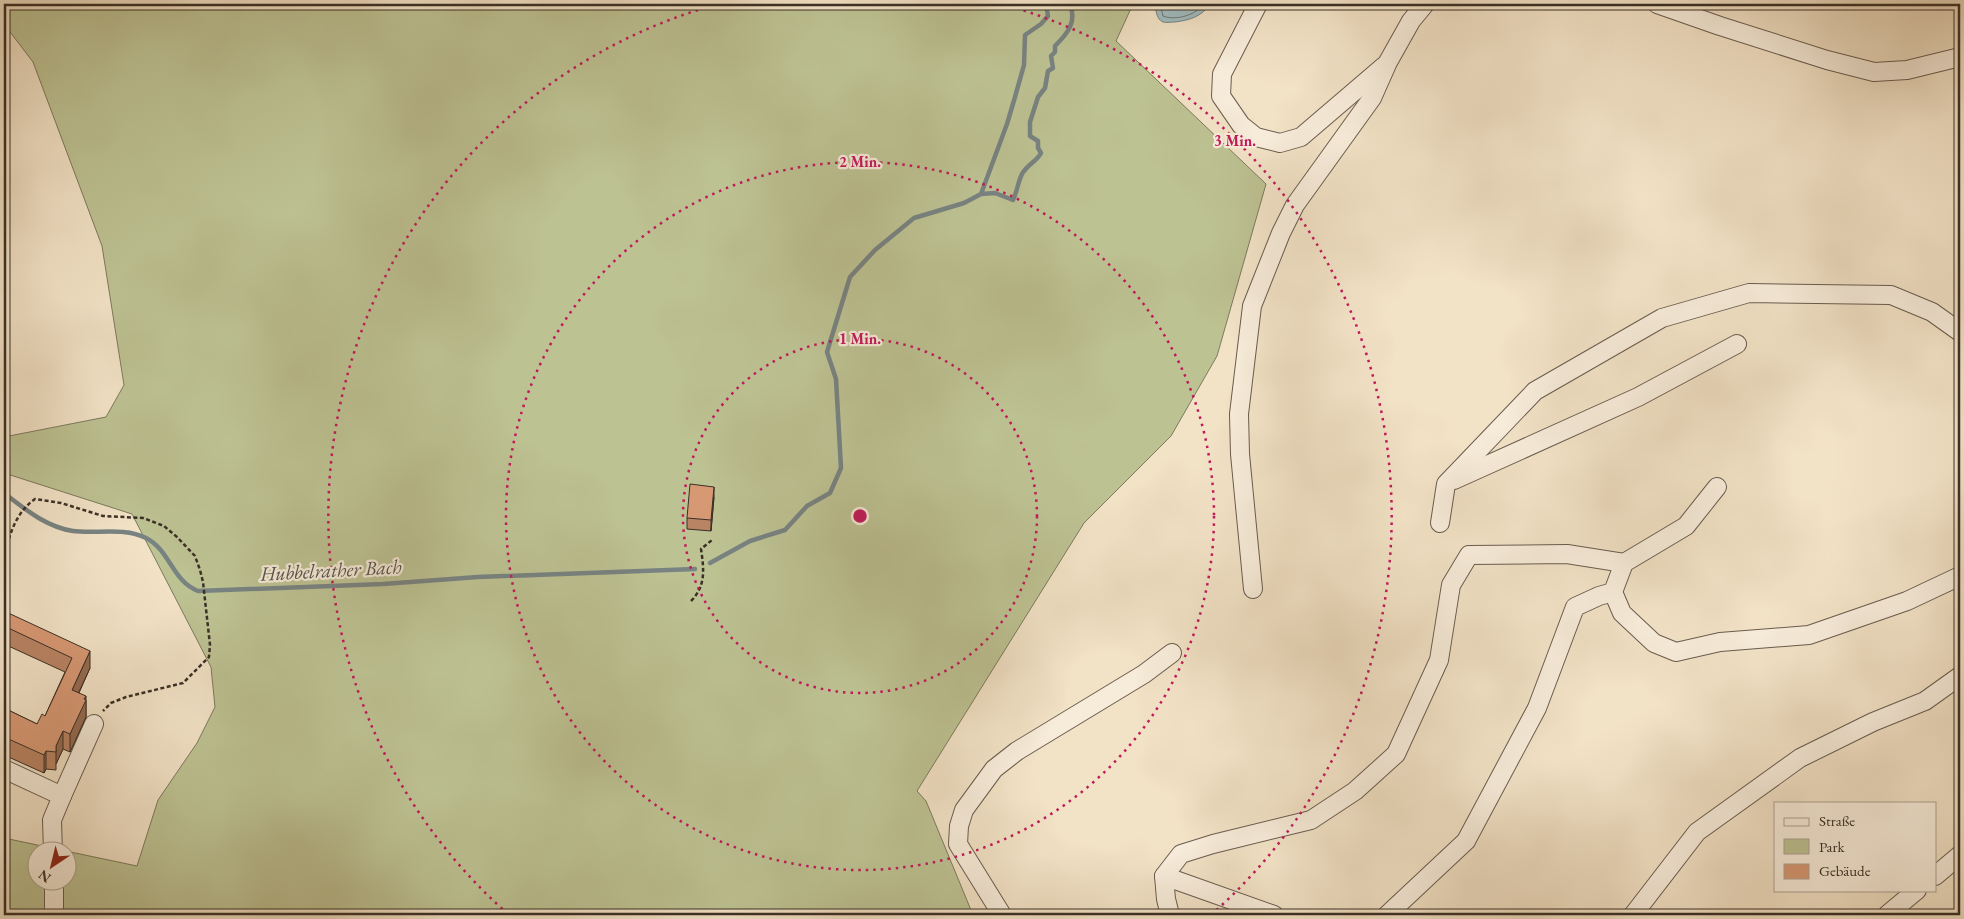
<svg xmlns="http://www.w3.org/2000/svg" width="1964" height="919" font-family="'EB Garamond',serif">
<style>
.green{fill:#bdc293;stroke:#7c795d;fill-rule:evenodd}
.water{fill:#a0bbbf;stroke:#788382}
.lines{fill:none;stroke-linecap:round;stroke-linejoin:round}
.shore{stroke:#6e7673;stroke-width:1}
.stream{stroke:#788382;stroke-width:4.5}
.minor-casing{stroke:#695c4f;stroke-width:20}
.path{stroke:#3b3027;stroke-width:2.5;stroke-dasharray:4 2.5;stroke-linecap:butt}
.minor{stroke:#f7ecda;stroke-width:18}
.wall{fill:#b98464;stroke:#3b3027}
.shaded-wall{fill:#966b51;stroke:#3b3027}
.building{fill:#d79974;stroke:#3b3027}
.ring{fill:none;stroke:#c2185b;stroke-width:2.5;stroke-dasharray:2.5 5}
.labels{text-anchor:middle;stroke-width:4.5;stroke-linejoin:round;paint-order:stroke}
.water-label{font-size:20px;font-style:italic;fill:#54534d;stroke:#f7ecda}
.centre{fill:#c2185b;stroke:#f7ecda;stroke-width:2.5}
.ring-label{font-size:15px;text-anchor:middle;font-weight:bold;fill:#c2185b;stroke:#f7ecda;stroke-width:4.5;stroke-linejoin:round;paint-order:stroke}
</style>
<rect width="100%" height="100%" fill="#f2e2c6"/>
<filter id="stains"><feTurbulence type="fractalNoise" baseFrequency=".004" numOctaves="4"/><feColorMatrix values="0 0 0 0 .2 0 0 0 0 .09 0 0 0 0 .02 0 0 0 .5 -.17"/></filter>
<radialGradient id="worn" r=".72"><stop offset=".6" stop-color="#630" stop-opacity="0"/><stop offset="1" stop-color="#630" stop-opacity=".3"/></radialGradient>
<path class="green" d="M 4,4 L 1133,4 L 1116,41 L 1266,184 L 1217,356 L 1171,436 L 1084,523 L 917,791 L 926,801 L 973,915 L 4,915 L 4,838 L 137,866 L 158,800 L 197,743 L 215,707 L 211,667 L 132,514 L 4,473 L 4,437 L 106,417 L 124,385 L 102,246 L 33,62 L 4,24 ZM 38,852 L 68,852 L 68,882 L 38,882 Z"/>
<path class="water" d="M 1155,4 L 1210,4 C 1201,17 1190,20 1175,22 C 1172,22 1166,23 1163,22 C 1156,19 1156,10 1155,4 Z"/>
<g class="lines">
<path class="shore" d="M 1160,4 L 1163,16 C 1176,21 1196,15 1204,4"/>
<g class="stream">
<path d="M 981,194 L 995,193 L 1013,200 C 1017,192 1018,182 1022,174 C 1027,165 1037,161 1041,153 L 1038,148 L 1038,141 L 1030,136 L 1030,122 L 1038,97 L 1045,88 L 1048,71 L 1053,68 L 1051,56 L 1055,52 L 1055,46 C 1068,33 1077,22 1070,4"/>
<path d="M 4,493 C 25,509 46,527 73,531 C 96,534 124,527 146,538 C 170,550 172,581 198,591 L 383,584 L 478,577 L 695,569"/>
<polyline points="710,563 750,541 785,530 807,506 830,493 841,468 836,379 827,352 850,277 875,250 914,218 964,203 981,194 1007,124 1015,97 1024,65 1025,35 1041,24 1048,16 1046,4"/>
</g>
<g class="minor-casing">
<g id="minor">
<polyline points="1258,4 1222,74 1221,96 1241,125 1256,137 1280,143 1301,137 1384,66"/>
<polyline points="1657,4 1720,26 1827,60 1874,72 1907,70 1960,57"/>
<polyline points="1454,480 1638,397 1737,344"/>
<polyline points="1440,523 1446,484 1535,391 1662,318 1749,293 1891,295 1932,312 1960,332"/>
<polyline points="1253,589 1240,454 1239,414 1252,306 1281,233 1295,205 1372,98 1388,62 1411,21 1425,4"/>
<polyline points="1613,592 1622,613 1654,643 1676,652 1720,642 1809,635 1907,601 1960,576"/>
<polyline points="4,769 62,796 52,820 53,852"/>
<polyline points="62,796 94,724"/>
<polyline points="1164,876 1274,915"/>
<polyline points="1935,876 1960,855"/>
<polyline points="54,882 54,915"/>
<polyline points="1002,915 958,844 959,826 964,810 994,769 1017,751 1144,674 1172,653"/>
<polyline points="1170,915 1166,899 1164,876 1181,854 1213,844 1311,820 1355,791 1396,754 1439,660 1451,585 1469,555 1567,554 1624,563"/>
<polyline points="1387,915 1466,841 1537,708 1575,607 1599,596 1613,592 1624,563 1686,526 1717,487"/>
<polyline points="1633,915 1697,832 1800,758 1873,722 1925,701 1960,676"/>
<polyline points="1887,915 1917,890"/>
</g>
</g>
<g class="path">
<path d="M 4,558 C 9,536 15,513 35,499 L 61,503 L 103,516 L 143,518 L 164,526 L 177,537 L 195,556 L 200,570 L 203,582 L 210,645 L 209,657 L 183,683 L 126,697 L 111,703 L 103,711"/>
<path d="M 691,601 C 706,586 704,569 701,549 L 712,540"/>
</g>
<use href="#minor" class="minor"/>
</g>
<g class="wall">
<polygon points="714,497 711,531 687,529 687,518"/>
<polygon points="4,611 90,668 79,693 86,700 86,717 70,752 63,749 56,764 56,770 46,769 44,773 4,755 4,708 37,724 45,716 65,672 4,644"/>
</g>
<g class="shaded-wall">
<polygon points="714,487 714,497 711,531 711,520"/>
<polygon points="90,651 90,668 72,707 72,690"/>
<polygon points="86,696 86,717 70,752 70,734"/>
<polygon points="63,731 63,749 56,764 56,746"/>
<polygon points="46,751 46,769 44,773 44,755"/>
</g>
<g class="building">
<polygon points="690,484 714,487 711,520 687,518"/>
<polygon points="4,611 90,651 72,690 86,696 84,699 86,700 70,734 63,731 56,746 56,752 46,751 44,755 4,737 4,708 37,724 42,714 45,716 72,658 4,626"/>
</g>
<g class="ring">
<circle cx="860" cy="516" r="177"/>
<circle cx="860" cy="516" r="354"/>
<path d="M508 914A531 531 0 0 1 718 4M1002 4A531 531 0 0 1 1212 914"/>
</g>
<g class="labels">
<g class="water-label">
<text transform="translate(331 570) rotate(-3)" y="7">Hubbelrather Bach</text>
</g>
</g>
<circle cx="860" cy="516" r="8" class="centre"/>
<g class="ring-label">
<text x="1235" y="146">3 Min.</text>
<text x="860" y="167">2 Min.</text>
<text x="860" y="344">1 Min.</text>
</g>
<rect width="1964" height="919" fill="none" stroke="#f2e2c6" stroke-width="20"/>
<rect x="5" y="5" width="1954" height="909" fill="none" stroke="#3b3027" stroke-width="2.5"/>
<rect x="10" y="10" width="1944" height="899" fill="none" stroke="#3b3027"/>
<rect x="1774" y="802" width="162" height="90" fill="#f7ecda" stroke="#aca192"/>
<rect x="1784" y="818" width="25" height="8" fill="#f7ecda" stroke="#aca192"/>
<text x="1819" y="826" font-size="15" fill="#3b3027">Straße</text>
<rect x="1784" y="839" width="25" height="15" fill="#bdc293" stroke="#aca192"/>
<text x="1819" y="852" font-size="15" fill="#3b3027">Park</text>
<rect x="1784" y="864" width="25" height="15" fill="#d79974" stroke="#aca192"/>
<text x="1819" y="876" font-size="15" fill="#3b3027">Gebäude</text>
<g transform="translate(52 866) rotate(215)"><circle r="24" fill="#f7ecda" stroke="#aca192"/>
<path d="M0-4L9 19L0 12L-9 19Z" fill="#8f2418"/>
<text y="-8" font-size="14" font-weight="bold" text-anchor="middle" fill="#3b3027">N</text>
</g>
<rect width="100%" height="100%" filter="url(#stains)"/>
<rect width="100%" height="100%" fill="url(#worn)"/>
</svg>
